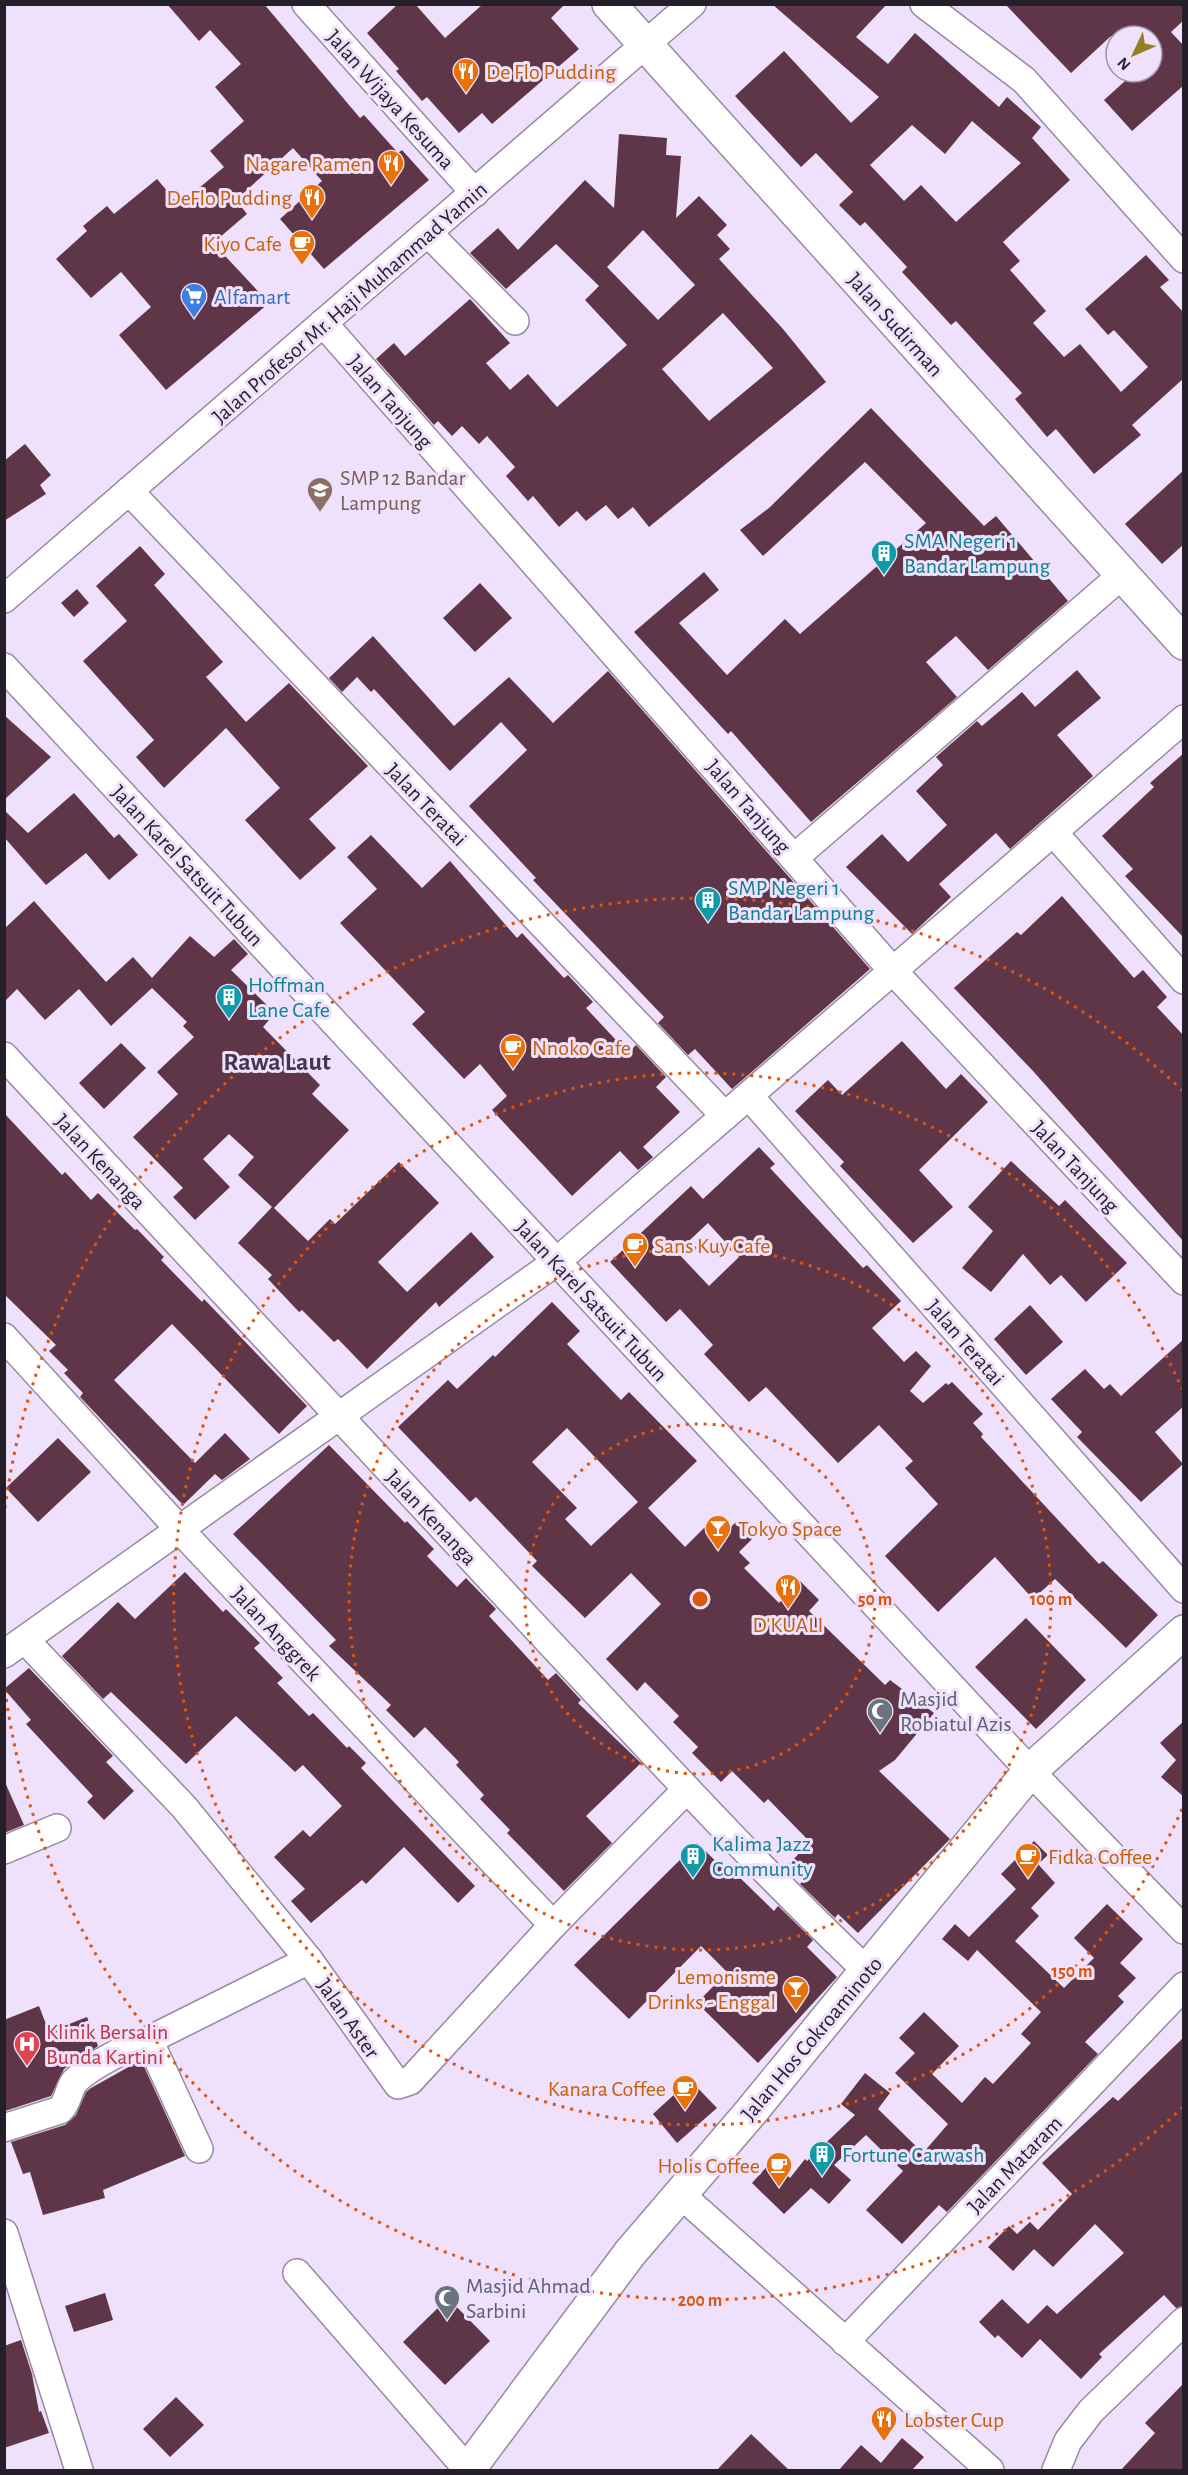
<svg xmlns="http://www.w3.org/2000/svg" width="1188" height="2475" font-family="'Alegreya Sans',sans-serif">
<style>
.building{fill:#5f3647;fill-rule:evenodd}
.lines{fill:none;stroke-linecap:round;stroke-linejoin:round}
.street-casing{stroke:#9789a2;stroke-width:30}
.secondary-casing{stroke:#9789a2;stroke-width:36}
.primary-casing{stroke:#9789a2;stroke-width:36}
.street{stroke:#fff;stroke-width:27}
.secondary{stroke:#fff;stroke-width:33}
.primary{stroke:#fff;stroke-width:33}
.ring{fill:none;stroke:#de560d;stroke-width:3;stroke-dasharray:3 6}
.labels{text-anchor:middle;stroke-width:6;stroke-linejoin:round;paint-order:stroke}
.food-label{font-size:22px;fill:#c56008;stroke:#efe0fc;text-anchor:start}
.street-label{font-size:22px;fill:#251f29;stroke:#efe0fc}
.shop-label{font-size:22px;fill:#366cbe;stroke:#efe0fc;text-anchor:start}
.education-label{font-size:22px;fill:#785e54;stroke:#efe0fc;text-anchor:start}
.culture-label{font-size:22px;fill:#0d838f;stroke:#efe0fc;text-anchor:start}
.worship-label{font-size:22px;fill:#5b616d;stroke:#efe0fc;text-anchor:start}
.health-label{font-size:22px;fill:#be3a42;stroke:#efe0fc;text-anchor:start}
.quarter-label{font-size:26px;font-weight:bold;fill:#44384e;stroke:#efe0fc}
.centre{fill:#de560d;stroke:#efe0fc;stroke-width:3}
.ring-label{font-size:18px;text-anchor:middle;font-weight:bold;fill:#de560d;stroke:#efe0fc;stroke-width:6;stroke-linejoin:round;paint-order:stroke}
</style>
<rect width="100%" height="100%" fill="#efe0fc"/>
<g class="building">
<polygon points="167,4 264,4 360,118 364,115 398,153 402,150 429,180 324,269 280,219 322,181 293,148 236,200 247,214 213,243 269,303 166,390 119,335 151,307 121,272 91,298 56,259 87,231 83,226 107,206 114,214 157,179 179,205 224,167 210,151 244,121 215,87 241,64 210,30 199,41"/>
<polygon points="398,4 415,4 445,38 483,4 565,4 551,18 579,49 492,124 482,113 459,133 427,97 422,101 396,71 399,69 367,33"/>
<path d="M 772,4 L 887,4 L 856,37 L 888,64 L 915,33 L 999,107 L 1007,97 L 1041,127 L 1032,138 L 1070,180 L 1003,242 L 1020,261 L 1010,270 L 1046,311 L 1033,323 L 1064,357 L 1080,344 L 1121,392 L 1148,367 L 1114,330 L 1108,335 L 1085,309 L 1146,255 L 1169,280 L 1160,287 L 1184,313 L 1184,378 L 1132,425 L 1141,435 L 1094,474 L 1056,429 L 1047,437 L 1015,399 L 1022,393 L 956,321 L 951,325 L 902,272 L 907,267 L 865,222 L 860,226 L 839,205 L 853,192 L 816,153 L 801,167 L 735,96 L 784,51 L 851,123 L 879,97 ZM 972,121 L 1021,163 L 956,222 L 921,185 L 904,201 L 870,165 L 912,125 L 945,154 Z"/>
<polygon points="1005,4 1184,4 1184,20 1171,32 1184,46 1184,85 1132,131 1104,100 1135,72 1152,72 1152,36 1111,36 1071,73"/>
<path d="M 619,134 L 667,138 L 666,155 L 681,156 L 676,218 L 699,196 L 727,225 L 717,235 L 730,249 L 719,259 L 783,329 L 826,382 L 649,527 L 633,507 L 618,519 L 606,505 L 586,521 L 577,511 L 559,527 L 533,496 L 528,501 L 506,476 L 515,467 L 487,436 L 479,444 L 462,426 L 452,436 L 438,421 L 434,425 L 376,359 L 394,343 L 405,356 L 470,299 L 510,343 L 486,363 L 510,390 L 528,374 L 557,407 L 627,345 L 585,300 L 599,286 L 556,244 L 506,289 L 470,253 L 498,228 L 518,250 L 585,180 L 614,208 ZM 643,230 L 695,285 L 658,320 L 607,267 ZM 723,313 L 773,368 L 709,421 L 662,369 Z"/>
<polygon points="871,408 984,526 996,516 1068,601 988,670 956,636 926,662 957,697 811,822 731,731 728,734 634,632 704,572 719,590 679,623 727,675 785,619 800,634 926,523 865,462 763,556 740,530 769,508"/>
<polygon points="25,444 51,475 40,485 46,494 4,521 4,461"/>
<polygon points="1184,470 1184,544 1162,564 1125,524"/>
<polygon points="140,546 165,574 154,585 223,662 206,677 246,722 289,683 368,766 309,819 336,848 300,880 245,820 280,788 226,728 164,788 136,757 154,740 83,661 127,621 96,586"/>
<polygon points="480,583 512,618 475,652 443,618"/>
<polygon points="77,589 89,603 74,617 61,603"/>
<polygon points="373,636 454,726 509,677 553,723 608,671 870,969 732,1089 695,1049 688,1055 658,1023 664,1017 533,880 536,878 469,806 527,750 501,722 450,771 374,689 371,692 357,677 342,692 329,678"/>
<polygon points="1077,670 1101,698 1057,735 1093,776 1010,849 996,833 939,884 951,897 912,934 846,867 882,834 908,862 947,825 916,791 943,765 936,757 977,721 982,726 1022,692 1035,707"/>
<polygon points="4,715 51,757 4,800"/>
<polygon points="1184,753 1184,938 1125,876 1133,869 1102,836 1154,787 1150,783"/>
<polygon points="74,793 114,838 119,834 138,855 109,880 86,853 46,885 4,837 4,810 28,833"/>
<polygon points="371,835 422,888 450,861 517,938 522,933 564,978 568,975 593,1002 586,1008 628,1053 636,1045 666,1077 656,1087 680,1112 643,1147 653,1157 638,1170 620,1151 572,1196 492,1110 507,1096 480,1064 464,1079 412,1024 425,1012 340,923 377,889 347,857"/>
<polygon points="1062,896 1134,978 1143,970 1167,997 1157,1007 1184,1036 1184,1242 1033,1071 954,988 1017,932 1021,935"/>
<polygon points="34,901 106,982 133,957 152,978 190,936 214,957 234,939 248,954 231,970 275,1013 263,1027 320,1085 312,1094 349,1130 274,1208 308,1241 330,1219 335,1224 399,1162 439,1203 378,1262 407,1292 471,1232 494,1257 439,1307 436,1302 367,1369 338,1339 334,1342 302,1310 299,1312 268,1279 272,1275 238,1243 272,1207 238,1175 254,1157 229,1134 203,1159 230,1187 195,1220 173,1197 183,1188 133,1137 178,1094 157,1072 194,1037 183,1026 187,1022 152,988 111,1026 79,989 45,1020 17,989 4,1002 4,929"/>
<polygon points="902,1041 946,1089 961,1074 988,1102 919,1170 953,1207 913,1243 840,1166 844,1162 795,1111 828,1080 842,1095"/>
<polygon points="121,1043 146,1068 104,1109 79,1083"/>
<polygon points="4,1113 62,1175 65,1172 91,1200 98,1193 135,1230 137,1229 164,1257 161,1260 202,1302 204,1299 307,1406 279,1434 172,1324 114,1380 195,1463 225,1433 250,1459 222,1480 215,1474 183,1505 80,1397 83,1393 64,1373 68,1370 49,1351 56,1345 4,1294"/>
<path d="M 759,1147 L 775,1164 L 770,1168 L 863,1268 L 867,1265 L 901,1301 L 872,1328 L 904,1362 L 916,1351 L 931,1366 L 910,1391 L 923,1403 L 946,1383 L 948,1385 L 952,1382 L 983,1414 L 973,1423 L 983,1434 L 981,1437 L 1099,1564 L 1103,1561 L 1158,1615 L 1126,1648 L 1055,1579 L 1033,1599 L 995,1557 L 938,1612 L 885,1556 L 938,1504 L 905,1468 L 913,1461 L 879,1425 L 838,1463 L 766,1387 L 749,1402 L 704,1354 L 713,1345 L 680,1309 L 666,1322 L 610,1262 L 691,1186 L 703,1199 ZM 708,1223 L 739,1257 L 709,1286 L 677,1252 Z"/>
<polygon points="1011,1161 1059,1206 1065,1200 1127,1263 1086,1302 1061,1275 1050,1285 1023,1254 991,1292 962,1268 993,1231 968,1207"/>
<path d="M 552,1302 L 580,1331 L 567,1344 L 621,1400 L 629,1392 L 697,1461 L 648,1508 L 685,1547 L 705,1527 L 718,1540 L 737,1521 L 753,1538 L 739,1552 L 750,1563 L 744,1568 L 779,1603 L 800,1581 L 819,1600 L 809,1611 L 885,1685 L 890,1680 L 934,1713 L 895,1760 L 879,1771 L 950,1839 L 858,1933 L 838,1914 L 835,1918 L 800,1884 L 804,1880 L 788,1865 L 810,1842 L 768,1799 L 764,1803 L 732,1771 L 721,1782 L 692,1753 L 698,1747 L 673,1722 L 679,1716 L 645,1682 L 637,1691 L 606,1659 L 661,1604 L 631,1573 L 585,1618 L 532,1566 L 537,1561 L 476,1497 L 470,1502 L 398,1427 L 448,1380 L 457,1389 L 493,1355 L 495,1357 ZM 567,1428 L 638,1502 L 591,1546 L 565,1519 L 577,1508 L 532,1462 Z"/>
<polygon points="1030,1305 1063,1342 1026,1375 994,1339"/>
<polygon points="1184,1339 1184,1406 1155,1432 1183,1464 1141,1502 1077,1437 1082,1432 1051,1399 1085,1369 1104,1389 1110,1384 1121,1396"/>
<polygon points="58,1438 91,1472 38,1522 6,1488"/>
<polygon points="329,1445 405,1523 407,1521 434,1549 427,1556 457,1587 466,1578 496,1609 489,1616 548,1680 556,1673 581,1700 578,1703 641,1763 586,1816 612,1843 564,1891 507,1833 510,1830 480,1799 484,1795 456,1765 459,1762 425,1727 414,1738 386,1710 391,1705 329,1646 336,1640 233,1534"/>
<polygon points="185,1572 223,1612 226,1609 260,1643 254,1648 283,1678 277,1683 309,1716 313,1713 347,1748 349,1746 366,1763 361,1768 475,1886 458,1903 404,1847 366,1884 362,1880 311,1923 291,1901 305,1889 274,1857 303,1830 310,1837 342,1806 303,1765 295,1772 236,1716 186,1764 111,1692 103,1699 62,1656 118,1602 135,1619"/>
<polygon points="1026,1618 1086,1680 1036,1729 975,1667"/>
<polygon points="29,1668 113,1756 106,1762 134,1791 104,1820 87,1802 93,1796 26,1724 31,1720 4,1689"/>
<polygon points="1184,1721 1184,1797 1161,1777 1176,1760 1160,1743"/>
<polygon points="4,1780 24,1825 4,1833"/>
<polygon points="1034,1841 1048,1855 1038,1864 1055,1883 1031,1908 1039,1916 1015,1941 1064,1988 1094,1958 1074,1938 1107,1904 1143,1939 1120,1963 1136,1978 1118,1996 1124,2002 1085,2042 1098,2054 947,2212 939,2205 902,2244 866,2210 903,2171 866,2135 834,2165 851,2180 829,2204 811,2188 784,2214 752,2183 772,2161 790,2178 805,2159 807,2161 855,2115 841,2104 865,2073 890,2093 878,2109 923,2153 948,2124 895,2073 915,2053 899,2038 924,2012 959,2046 932,2074 962,2103 985,2077 993,2084 1031,2043 1021,2034 1041,2012 977,1950 968,1961 942,1939 955,1924 969,1937 1016,1889 1001,1874"/>
<polygon points="697,1843 732,1877 735,1873 774,1911 778,1906 813,1940 807,1947 837,1977 758,2063 697,2003 727,1972 701,1946 629,2019 574,1965"/>
<polygon points="39,2006 49,2032 87,2017 98,2046 64,2069 51,2096 5,2111 4,2020"/>
<polygon points="1184,2037 1184,2306 1176,2308 1164,2295 1099,2354 1102,2357 1081,2379 1040,2339 1022,2358 998,2335 995,2338 979,2322 1002,2299 1028,2324 1047,2305 1057,2314 1124,2253 1095,2224 1053,2267 1034,2249 1013,2271 988,2247 1009,2226 1017,2234 1030,2222 1038,2230 1072,2194 1042,2163 1113,2097 1118,2101"/>
<polygon points="141,2060 185,2156 103,2190 105,2198 43,2215 30,2172 23,2174 11,2142 65,2125 76,2115 86,2092 91,2088"/>
<polygon points="690,2080 717,2108 677,2143 653,2114"/>
<polygon points="105,2293 113,2320 74,2332 65,2306"/>
<polygon points="448,2298 490,2341 445,2385 403,2342"/>
<polygon points="21,2340 32,2374 39,2412 41,2411 49,2433 4,2448 4,2346"/>
<polygon points="1184,2383 1184,2470 1121,2470 1155,2433 1145,2423"/>
<polygon points="176,2397 204,2425 170,2457 143,2429"/>
<polygon points="751,2434 789,2470 717,2470"/>
<polygon points="902,2438 924,2457 912,2470 839,2470 861,2445 881,2463"/>
</g>
<g class="lines">
<g class="street-casing">
<g id="street">
<polyline points="306,4 475,193"/>
<polyline points="924,4 1024,80 1184,259"/>
<polyline points="428,233 515,321"/>
<polyline points="323,323 893,971 1184,1281"/>
<polyline points="129,491 725,1116"/>
<polyline points="4,599 692,4"/>
<polyline points="4,667 1030,1771 1184,1930"/>
<polyline points="1053,832 1184,980"/>
<polyline points="794,858 1122,575"/>
<path d="M 4,1056 C 182,1248 359,1440 538,1630 C 646,1745 752,1862 867,1971"/>
<polyline points="749,1096 1184,1589"/>
<polyline points="4,1337 180,1530 553,1925"/>
<polyline points="25,1640 184,1807 309,1960 398,2085 410,2081 553,1925 687,1789"/>
<polyline points="4,1654 556,1262 1184,719"/>
<polyline points="4,1850 57,1828"/>
<polyline points="149,2040 199,2149"/>
<path d="M 4,2128 L 60,2110 C 69,2101 68,2089 75,2081 C 90,2066 129,2046 149,2040 L 309,1960"/>
<polyline points="680,2194 990,2470"/>
<polyline points="4,2233 79,2470"/>
<polyline points="297,2273 468,2470"/>
<polyline points="845,2342 1184,1986"/>
<polyline points="1056,2470 1068,2441 1091,2411 1184,2321"/>
</g>
</g>
<g class="secondary-casing">
<polyline id="secondary" points="468,2470 630,2253 750,2113 1030,1771 1184,1632"/>
</g>
<g class="primary-casing">
<polyline id="primary" points="609,4 1184,643"/>
</g>
<use href="#street" class="street"/>
<use href="#secondary" class="secondary"/>
<use href="#primary" class="primary"/>
</g>
<g class="ring">
<circle cx="700" cy="1599" r="175"/>
<circle cx="700" cy="1599" r="351"/>
<path d="M1182 1809A526 526 0 1 1 1182 1389"/>
<path d="M1183 2107A701 701 0 0 1 5 1690M5 1508A701 701 0 0 1 1183 1091"/>
</g>
<defs>
<g id="restaurant-pin" transform="scale(1.35)"><path d="M0 17L-7.5 6A9.5 9.5 0 1 1 7.5 6Z" fill="#e8710a" stroke="#efe0fc"/><path d="M-5-6h1v4h1v-4h1v4h1v-4h1v5L-1.5 .5V6h-2V.5L-5-1ZM5-6V6H3V1.5H1.5Q1.5-4 5-6Z" fill="#fff"/></g>
<g id="cafe-pin" transform="scale(1.35)"><path d="M0 17L-7.5 6A9.5 9.5 0 1 1 7.5 6Z" fill="#e8710a" stroke="#efe0fc"/><path d="M-5.5-4.5H6V0H3Q3 3.5 0 3.5H-2.5Q-5.5 3.5-5.5 0ZM3-3.2v2h1.7v-2ZM-6 4.5H4V6H-6Z" fill="#fff"/></g>
<g id="supermarket-pin" transform="scale(1.35)"><path d="M0 17L-7.5 6A9.5 9.5 0 1 1 7.5 6Z" fill="#3f7fe0" stroke="#efe0fc"/><path d="M-6-5.5h2.5l.6 2H6L4.5 2H-2.5L-4.4-4H-6ZM-1.5 3.2a1.3 1.3 0 1 0 .1 0ZM3 3.2a1.3 1.3 0 1 0 .1 0Z" fill="#fff"/></g>
<g id="school-pin" transform="scale(1.35)"><path d="M0 17L-7.5 6A9.5 9.5 0 1 1 7.5 6Z" fill="#8d6e63" stroke="#efe0fc"/><path d="M0-5L7-2L0 1L-7-2ZM-4 1L0 2.5L4 1V4Q0 6-4 4Z" fill="#fff"/></g>
<g id="building-pin" transform="scale(1.35)"><path d="M0 17L-7.5 6A9.5 9.5 0 1 1 7.5 6Z" fill="#0f9aa8" stroke="#efe0fc"/><path d="M-4-6H4V6H1V3H-1V6H-4ZM-2.5-4.3h1.7v1.8h-1.7ZM.8-4.3h1.7v1.8H.8ZM-2.5-1h1.7V.8h-1.7ZM.8-1h1.7V.8H.8Z" fill="#fff"/></g>
<g id="bar-pin" transform="scale(1.35)"><path d="M0 17L-7.5 6A9.5 9.5 0 1 1 7.5 6Z" fill="#e8710a" stroke="#efe0fc"/><path d="M-6-5H6L.8 .8V4.5H3.5V6h-7V4.5H-.8V.8Z" fill="#fff"/></g>
<g id="mosque-pin" transform="scale(1.35)"><path d="M0 17L-7.5 6A9.5 9.5 0 1 1 7.5 6Z" fill="#6b7280" stroke="#efe0fc"/><path d="M3.5-4.9A6 6 0 1 0 3.5 4.9A5 5 0 1 1 3.5-4.9Z" fill="#fff"/></g>
<g id="hospital-pin" transform="scale(1.35)"><path d="M0 17L-7.5 6A9.5 9.5 0 1 1 7.5 6Z" fill="#e0444e" stroke="#efe0fc"/><path d="M-5-5h3v3.5h4V-5h3V5h-3V1.5h-4V5h-3Z" fill="#fff"/></g>
</defs>
<g fill-rule="evenodd">
<use href="#restaurant-pin" x="466" y="71"/>
<use href="#restaurant-pin" x="391" y="163"/>
<use href="#restaurant-pin" x="312" y="197"/>
<use href="#cafe-pin" x="302" y="243"/>
<use href="#supermarket-pin" x="194" y="296"/>
<use href="#school-pin" x="320" y="490"/>
<use href="#building-pin" x="884" y="553"/>
<use href="#building-pin" x="708" y="900"/>
<use href="#building-pin" x="229" y="997"/>
<use href="#cafe-pin" x="513" y="1047"/>
<use href="#cafe-pin" x="635" y="1245"/>
<use href="#bar-pin" x="718" y="1528"/>
<use href="#restaurant-pin" x="788" y="1587"/>
<use href="#mosque-pin" x="880" y="1711"/>
<use href="#building-pin" x="693" y="1856"/>
<use href="#cafe-pin" x="1028" y="1856"/>
<use href="#bar-pin" x="796" y="1989"/>
<use href="#hospital-pin" x="27" y="2044"/>
<use href="#cafe-pin" x="685" y="2088"/>
<use href="#building-pin" x="822" y="2154"/>
<use href="#cafe-pin" x="779" y="2165"/>
<use href="#mosque-pin" x="447" y="2298"/>
<use href="#restaurant-pin" x="884" y="2419"/>
</g>
<g class="labels">
<g class="food-label">
<text x="486" y="79">De Flo Pudding</text>
<text x="372" y="171" text-anchor="end">Nagare Ramen</text>
<text x="292" y="205" text-anchor="end">DeFlo Pudding</text>
<text x="282" y="251" text-anchor="end">Kiyo Cafe</text>
<text x="532" y="1055">Nnoko Cafe</text>
<text x="654" y="1253">Sans Kuy Cafe</text>
<text x="738" y="1536">Tokyo Space</text>
<text x="788" y="1632" text-anchor="middle">D'KUALI</text>
<text x="1048" y="1864">Fidka Coffee</text>
<text x="776" y="1984" text-anchor="end">Lemonisme<tspan x="776" dy="25">Drinks - Enggal</tspan></text>
<text x="666" y="2096" text-anchor="end">Kanara Coffee</text>
<text x="760" y="2173" text-anchor="end">Holis Coffee</text>
<text x="904" y="2427">Lobster Cup</text>
</g>
<g class="street-label">
<text transform="translate(391 99) rotate(48)" y="8">Jalan Wijaya Kesuma</text>
<text transform="translate(349 302) rotate(-41)" y="8">Jalan Profesor Mr. Haji Muhammad Yamin</text>
<text transform="translate(896 324) rotate(48)" y="8">Jalan Sudirman</text>
<text transform="translate(391 401) rotate(49)" y="8">Jalan Tanjung</text>
<text transform="translate(427 804) rotate(46)" y="8">Jalan Teratai</text>
<text transform="translate(749 806) rotate(49)" y="8">Jalan Tanjung</text>
<text transform="translate(188 865) rotate(47)" y="8">Jalan Karel Satsuit Tubun</text>
<text transform="translate(101 1161) rotate(47)" y="8">Jalan Kenanga</text>
<text transform="translate(1076 1166) rotate(47)" y="8">Jalan Tanjung</text>
<text transform="translate(592 1300) rotate(47)" y="8">Jalan Karel Satsuit Tubun</text>
<text transform="translate(966 1342) rotate(49)" y="8">Jalan Teratai</text>
<text transform="translate(432 1517) rotate(47)" y="8">Jalan Kenanga</text>
<text transform="translate(277 1633) rotate(47)" y="8">Jalan Anggrek</text>
<text transform="translate(349 2018) rotate(55)" y="8">Jalan Aster</text>
<text transform="translate(811 2038) rotate(-50)" y="8">Jalan Hos Cokroaminoto</text>
<text transform="translate(1014 2164) rotate(-46)" y="8">Jalan Mataram</text>
</g>
<g class="shop-label">
<text x="214" y="304">Alfamart</text>
</g>
<g class="education-label">
<text x="340" y="485">SMP 12 Bandar<tspan x="340" dy="25">Lampung</tspan></text>
</g>
<g class="culture-label">
<text x="904" y="548">SMA Negeri 1<tspan x="904" dy="25">Bandar Lampung</tspan></text>
<text x="728" y="895">SMP Negeri 1<tspan x="728" dy="25">Bandar Lampung</tspan></text>
<text x="248" y="992">Hoffman<tspan x="248" dy="25">Lane Cafe</tspan></text>
<text x="712" y="1851">Kalima Jazz<tspan x="712" dy="25">Community</tspan></text>
<text x="842" y="2162">Fortune Carwash</text>
</g>
<g class="worship-label">
<text x="900" y="1706">Masjid<tspan x="900" dy="25">Robiatul Azis</tspan></text>
<text x="466" y="2293">Masjid Ahmad<tspan x="466" dy="25">Sarbini</tspan></text>
</g>
<g class="health-label">
<text x="46" y="2039">Klinik Bersalin<tspan x="46" dy="25">Bunda Kartini</tspan></text>
</g>
<g class="quarter-label">
<text x="277" y="1070">Rawa Laut</text>
</g>
</g>
<circle cx="700" cy="1599" r="9" class="centre"/>
<g class="ring-label">
<text x="875" y="1605">50 m</text>
<text x="1051" y="1605">100 m</text>
<text x="1072" y="1977">150 m</text>
<text x="700" y="2306">200 m</text>
</g>
<rect width="1188" height="2475" fill="none" stroke="#251f29" stroke-width="12"/>
<g transform="translate(1134 54) rotate(226)"><circle r="28" fill="#efe0fc" stroke="#9e93a8" stroke-width="1.5"/>
<path d="M0-4.5L10 22L0 15L-10 22Z" fill="#957f26"/>
<text y="-9" font-size="16" font-weight="bold" text-anchor="middle" fill="#251f29">N</text>
</g>
</svg>
